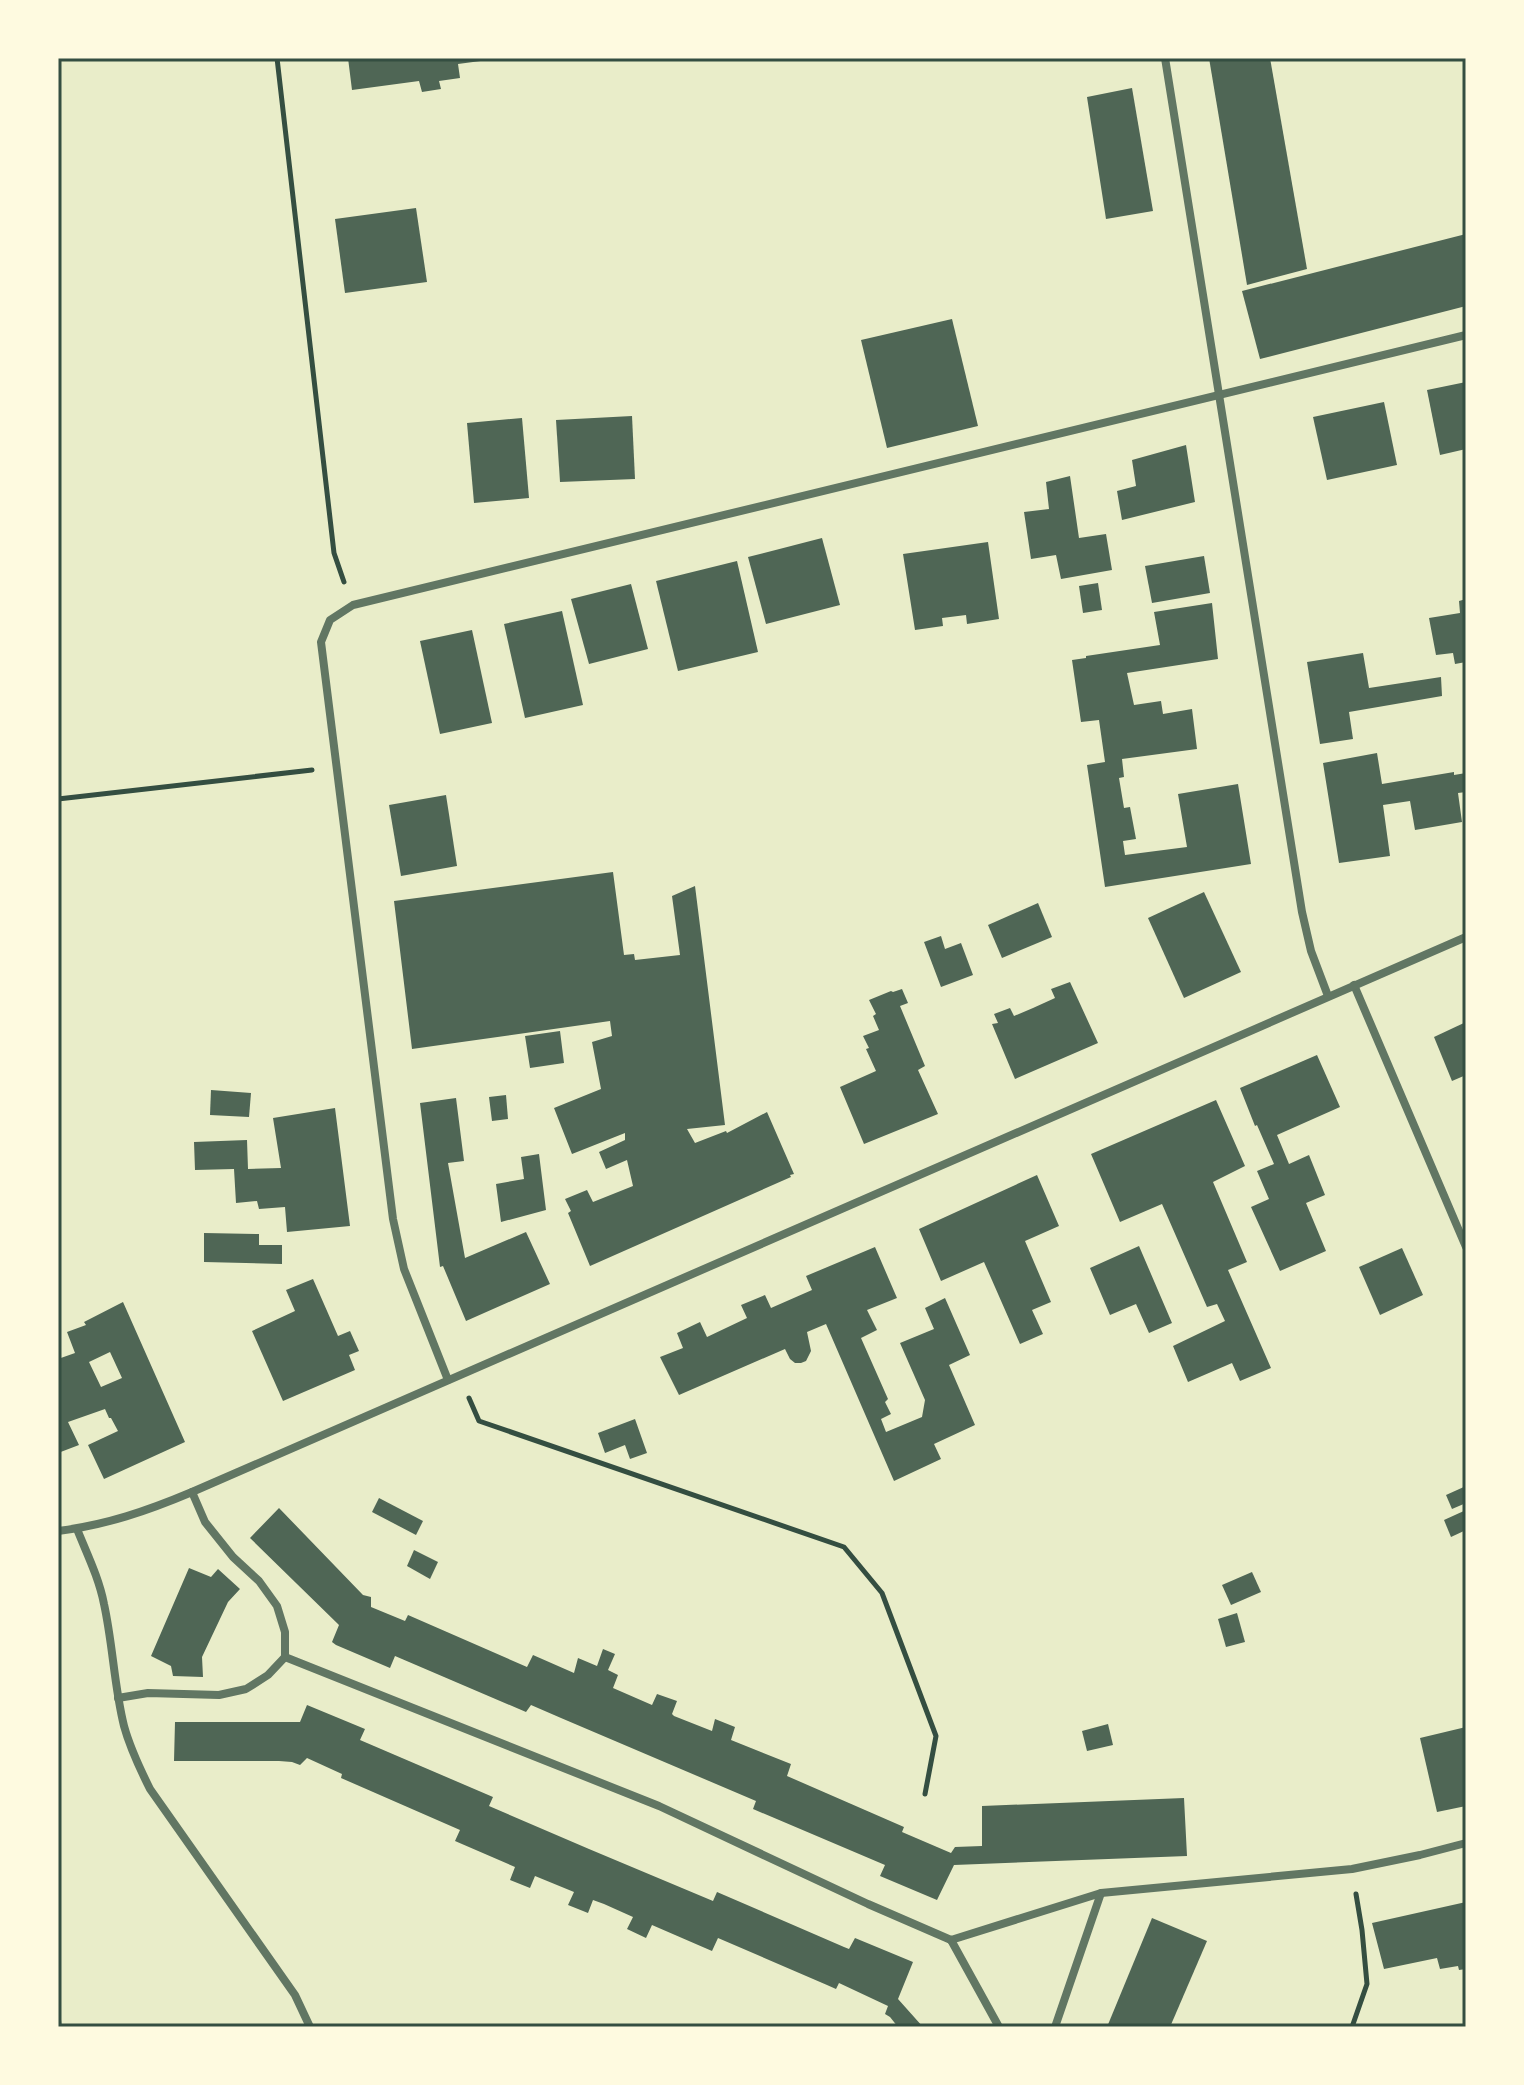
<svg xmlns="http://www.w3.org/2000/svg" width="1524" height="2085" font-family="'Golos Text',sans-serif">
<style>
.building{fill:#4f6655;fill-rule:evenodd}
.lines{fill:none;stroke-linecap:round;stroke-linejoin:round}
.path{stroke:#344e41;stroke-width:5}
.minor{stroke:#617663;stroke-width:8}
.rail{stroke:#7c8e77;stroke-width:6}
.neatline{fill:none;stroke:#344e41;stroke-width:3}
</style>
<rect width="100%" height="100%" fill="#e9edc9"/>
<g class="building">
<polygon points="348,58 488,58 488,60 458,64 460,78 439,81 441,89 422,92 419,81 352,90"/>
<polygon points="1209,58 1270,58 1307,269 1247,285"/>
<polygon points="1132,88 1153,211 1106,219 1087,97"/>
<polygon points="416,208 427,282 345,293 335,219"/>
<polygon points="1466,234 1466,306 1260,359 1242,291"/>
<polygon points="952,319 978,426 887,448 861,340"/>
<polygon points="1466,382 1466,449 1440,455 1427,390"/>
<polygon points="1384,402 1397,465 1327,480 1313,417"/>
<polygon points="632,416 635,479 560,482 556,420"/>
<polygon points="522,418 529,498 474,503 467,423"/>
<polygon points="1186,445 1195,502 1122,520 1117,491 1136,486 1132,460"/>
<polygon points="1070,476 1079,538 1106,534 1112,570 1061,579 1056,555 1031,559 1024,512 1049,509 1046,482"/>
<polygon points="822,538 840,605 766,624 748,557"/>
<polygon points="988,542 999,619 967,624 966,615 942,618 943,626 915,630 903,554"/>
<polygon points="1204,556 1210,593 1152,603 1145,566"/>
<polygon points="737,561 758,652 678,671 656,581"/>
<polygon points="1098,583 1102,610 1083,613 1079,586"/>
<polygon points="631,584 648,649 589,664 571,599"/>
<polygon points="1466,599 1466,662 1455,664 1453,653 1436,655 1429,618 1460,613 1459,601"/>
<polygon points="1212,603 1218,659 1127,673 1134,705 1161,701 1163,714 1192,709 1197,749 1122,759 1124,777 1119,778 1124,808 1130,807 1136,839 1123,841 1125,855 1187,847 1178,794 1238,784 1251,864 1105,887 1087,765 1105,762 1099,720 1081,722 1072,660 1086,658 1086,656 1160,645 1154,612"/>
<polygon points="562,611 583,705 525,718 504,624"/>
<polygon points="472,630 492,723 440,734 420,641"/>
<polygon points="1363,653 1369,688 1441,677 1442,696 1349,712 1353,739 1320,744 1307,662"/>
<polygon points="1377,753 1382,784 1454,772 1454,775 1466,773 1466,792 1458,793 1462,822 1415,830 1410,801 1383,805 1390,856 1339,863 1323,763"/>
<polygon points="446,795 457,866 401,876 389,805"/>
<polygon points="613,872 624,955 634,954 635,960 680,955 672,896 695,886 725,1125 687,1129 695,1143 726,1131 727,1133 767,1112 794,1174 790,1175 791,1177 590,1266 568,1213 571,1211 565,1199 587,1190 593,1202 633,1186 627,1160 606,1169 599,1152 625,1140 625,1133 572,1154 554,1108 601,1089 592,1042 612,1036 610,1021 412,1049 394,901"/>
<polygon points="1204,892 1241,972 1184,998 1148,918"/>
<polygon points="1038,903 1052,937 1002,958 988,925"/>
<polygon points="941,936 945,949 961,943 973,975 941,987 924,942"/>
<polygon points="1070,982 1098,1043 1015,1079 992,1024 998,1023 994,1014 1010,1008 1014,1016 1033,1008 1055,998 1051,989"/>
<polygon points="902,989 908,1003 900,1006 925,1066 918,1070 938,1114 864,1144 840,1087 876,1071 866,1049 869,1048 863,1036 879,1030 873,1016 876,1014 869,1000 891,991 893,992"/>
<polygon points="1466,1022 1466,1075 1452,1081 1434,1037"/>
<polygon points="560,1031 564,1063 530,1068 525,1036"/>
<polygon points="1317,1055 1340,1107 1277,1135 1289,1164 1309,1155 1325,1195 1306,1203 1326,1251 1280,1271 1251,1207 1269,1199 1257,1171 1274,1164 1257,1125 1255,1126 1240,1088"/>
<polygon points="211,1090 251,1093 249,1117 210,1115"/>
<polygon points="506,1095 508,1119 492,1121 489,1097"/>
<polygon points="456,1098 464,1161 448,1163 465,1258 526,1232 550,1284 466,1321 443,1266 440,1267 420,1103"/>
<polygon points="1216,1100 1245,1166 1213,1182 1247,1262 1228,1270 1271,1368 1240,1381 1232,1363 1188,1382 1173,1346 1225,1321 1217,1304 1207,1307 1162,1204 1120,1222 1091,1154"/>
<polygon points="335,1108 350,1226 287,1232 285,1207 259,1209 257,1201 236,1203 234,1169 195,1170 194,1142 247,1140 248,1169 281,1168 273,1118"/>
<polygon points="539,1154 546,1210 501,1222 496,1184 524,1179 521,1157"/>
<polygon points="1037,1175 1059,1226 1025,1241 1051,1302 1032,1310 1043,1334 1020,1344 984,1262 941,1281 919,1229"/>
<polygon points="204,1233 259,1234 259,1245 282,1245 282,1264 204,1262"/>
<polygon points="1139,1246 1172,1323 1149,1333 1136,1304 1110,1315 1090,1268"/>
<polygon points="875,1247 897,1298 867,1310 877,1330 861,1338 888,1399 885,1402 891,1414 881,1419 886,1432 922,1417 925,1400 900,1343 934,1329 925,1308 945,1298 970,1355 949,1365 975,1425 934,1444 941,1459 894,1481 826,1324 807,1332 811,1351 806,1361 801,1363 795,1363 790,1359 785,1349 679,1395 660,1357 683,1348 677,1333 700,1322 707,1337 747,1318 741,1305 765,1295 771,1308 812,1290 806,1276"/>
<polygon points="1402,1248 1423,1295 1380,1315 1359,1267"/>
<polygon points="313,1279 338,1336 350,1331 359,1351 349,1355 355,1370 283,1401 252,1331 295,1311 286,1290"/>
<path d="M 123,1302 L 185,1442 L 104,1479 L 88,1445 L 118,1431 L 111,1418 L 109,1418 L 105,1409 L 68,1422 L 79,1445 L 58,1453 L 58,1359 L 75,1353 L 67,1332 L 86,1325 L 84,1322 ZM 110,1352 L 122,1378 L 101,1387 L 89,1362 Z"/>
<polygon points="635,1419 647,1453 630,1459 625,1445 605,1453 598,1433"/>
<polygon points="1466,1486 1466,1503 1452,1509 1446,1495"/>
<polygon points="379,1498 423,1521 416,1535 372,1512"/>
<polygon points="279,1508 363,1595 371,1597 371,1607 405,1621 408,1615 527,1667 533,1655 574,1673 578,1658 597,1666 603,1649 615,1654 608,1670 618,1675 613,1688 652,1705 657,1694 677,1701 672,1714 674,1716 712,1731 715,1719 735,1727 731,1740 791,1764 787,1776 904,1827 902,1832 951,1853 955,1847 982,1846 982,1806 1184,1798 1187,1856 954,1865 937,1900 880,1876 885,1865 753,1809 756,1801 561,1718 531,1705 526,1712 395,1656 390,1668 336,1645 332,1642 339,1625 250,1538"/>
<polygon points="1466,1510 1466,1530 1451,1537 1444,1520"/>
<polygon points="414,1550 438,1562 430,1579 407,1566"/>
<polygon points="189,1568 211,1577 218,1569 240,1589 228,1602 202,1657 203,1677 173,1676 171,1666 151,1656"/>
<polygon points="1252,1572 1261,1592 1231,1605 1222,1585"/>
<polygon points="1237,1613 1245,1642 1226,1647 1218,1619"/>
<polygon points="307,1705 365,1729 360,1740 493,1797 489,1806 589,1849 713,1901 717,1892 844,1947 849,1949 855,1938 913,1962 898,1999 923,2027 898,2027 890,2017 885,2014 888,2006 839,1983 836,1989 827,1985 718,1938 712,1951 652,1925 646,1938 627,1929 633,1917 604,1904 593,1900 588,1913 568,1905 574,1892 535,1876 530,1888 510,1880 515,1867 455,1841 460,1830 341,1778 342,1774 307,1758 300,1765 292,1762 279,1761 174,1761 175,1722 300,1722"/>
<polygon points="1108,1724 1113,1745 1087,1751 1082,1731"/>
<polygon points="1466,1727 1466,1806 1437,1812 1420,1738"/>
<polygon points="1466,1902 1466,1969 1459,1970 1458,1966 1440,1969 1437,1958 1384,1969 1372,1923"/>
<polygon points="1152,1918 1207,1941 1170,2027 1107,2027"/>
</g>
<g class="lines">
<g class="path">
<polyline points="277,58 334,553 344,582"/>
<polyline points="58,799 312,770"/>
<polyline points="469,1398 479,1421 844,1547 882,1593 936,1736 925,1794"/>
<polyline points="1352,2027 1367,1984 1362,1930 1356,1894"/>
</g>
<g class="minor">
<polyline points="1165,58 1302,912 1311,951 1328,996"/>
<polyline points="1354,985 1466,1247"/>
<polyline points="448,1380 404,1269 393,1219 321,642 330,620 353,605 1466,335"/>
<path d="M 77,1529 C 87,1554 99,1578 104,1604 C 113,1645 114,1686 124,1726 C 130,1748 140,1769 150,1789 L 295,1995 L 310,2027"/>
<path d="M 58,1531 C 106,1525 147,1511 192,1492 L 1466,937"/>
<polyline points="285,1657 659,1806 868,1904 951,1940"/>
<polyline points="118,1698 148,1693 219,1695 246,1689 268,1675 285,1657 285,1632 277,1606 259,1581 233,1557 205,1522 192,1492"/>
<polyline points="951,1940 1101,1893 1352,1869 1420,1855 1466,1843"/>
<polyline points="951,1940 999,2027"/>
<polyline points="1055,2027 1101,1893"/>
</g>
<polyline class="rail" points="58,2020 59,2027"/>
</g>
<rect width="1524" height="2085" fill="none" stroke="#fefae0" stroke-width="120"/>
<rect x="60" y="60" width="1404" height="1965" class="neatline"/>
</svg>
